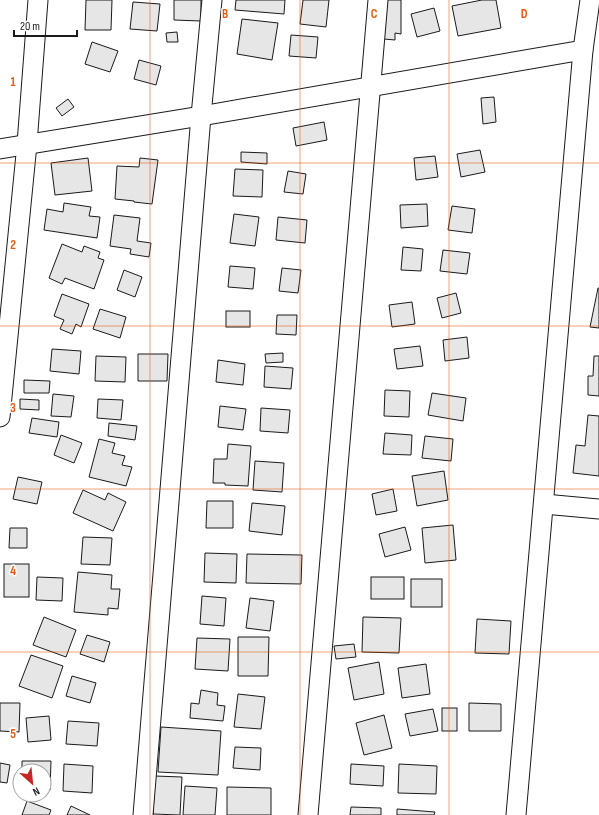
<svg xmlns="http://www.w3.org/2000/svg" width="599" height="815" font-family="'Sofia Sans Condensed',sans-serif">
<style>
.building{fill:#e6e6e6;stroke:#1a1a1a}
.lines{fill:none;stroke-linecap:round;stroke-linejoin:round}
.minor-casing{stroke:#1a1a1a;stroke-width:21}
.minor{stroke:#fff;stroke-width:19}
.grid{fill:none;stroke:#e8590c;stroke-width:1;stroke-opacity:0.55}
.grid-label{font-size:13px;text-anchor:middle;font-weight:bold;fill:#e8590c;stroke:#fff;stroke-width:3;stroke-linejoin:round;paint-order:stroke}
</style>
<rect width="100%" height="100%" fill="#fff"/>
<g class="building">
<polygon points="86,0 112,0 111,30 85,30"/>
<polygon points="174,0 201,0 201,21 174,20"/>
<polygon points="236,0 285,0 284,14 235,10"/>
<polygon points="303,0 329,0 326,27 300,24"/>
<polygon points="383,0 401,0 401,34 395,33 395,40 384,39"/>
<polygon points="482,0 496,0 501,28 458,36 452,6"/>
<polygon points="133,2 160,4 157,31 130,29"/>
<polygon points="434,8 440,31 417,37 411,14"/>
<polygon points="242,19 278,23 272,60 237,54"/>
<polygon points="177,32 178,42 167,42 166,33"/>
<polygon points="291,35 318,37 316,58 289,56"/>
<polygon points="92,42 118,51 110,72 85,64"/>
<polygon points="139,60 161,66 156,85 134,79"/>
<polygon points="494,97 496,122 483,124 481,98"/>
<polygon points="68,99 74,107 62,116 56,108"/>
<polygon points="324,122 327,140 296,146 293,128"/>
<polygon points="480,150 485,172 461,177 457,154"/>
<polygon points="241,152 267,153 267,164 241,162"/>
<polygon points="435,156 438,177 416,180 414,158"/>
<polygon points="88,158 92,191 55,195 51,163"/>
<polygon points="140,158 158,160 152,204 134,202 134,201 115,199 117,166 139,167"/>
<polygon points="235,169 263,170 262,197 233,196"/>
<polygon points="288,171 306,174 303,194 284,192"/>
<polygon points="64,203 91,207 89,216 100,217 97,238 44,230 47,209 63,212"/>
<polygon points="427,204 428,226 401,228 400,205"/>
<polygon points="452,206 475,209 472,233 448,230"/>
<polygon points="234,214 259,217 255,246 230,243"/>
<polygon points="114,215 140,218 137,241 151,243 149,257 130,254 131,249 110,246"/>
<polygon points="278,217 307,220 305,243 276,240"/>
<polygon points="62,244 82,252 84,246 100,252 98,258 104,260 94,289 65,278 62,284 49,278"/>
<polygon points="403,247 423,249 421,271 401,270"/>
<polygon points="443,250 470,253 467,274 440,271"/>
<polygon points="230,266 255,268 253,289 228,287"/>
<polygon points="282,268 301,270 298,293 279,291"/>
<polygon points="124,270 142,277 135,297 117,290"/>
<polygon points="598,288 599,288 599,328 590,327"/>
<polygon points="456,293 461,313 442,318 437,298"/>
<polygon points="62,294 89,304 81,327 76,324 72,334 60,329 64,320 54,316"/>
<polygon points="412,302 415,324 392,327 389,305"/>
<polygon points="100,309 126,317 120,338 93,329"/>
<rect x="226" y="311" width="24" height="16"/>
<polygon points="277,315 297,315 296,335 276,334"/>
<polygon points="467,337 469,358 445,361 443,340"/>
<polygon points="420,346 423,366 397,369 394,349"/>
<polygon points="52,349 81,351 79,374 50,371"/>
<polygon points="283,353 283,362 266,363 265,354"/>
<polygon points="138,354 168,354 167,381 138,381"/>
<polygon points="96,356 126,357 125,382 95,381"/>
<polygon points="594,356 599,356 599,396 588,395 588,376 593,376"/>
<polygon points="218,360 245,364 243,385 216,382"/>
<polygon points="265,366 293,368 291,389 264,387"/>
<polygon points="24,380 50,381 49,393 24,393"/>
<polygon points="385,390 410,391 409,417 384,416"/>
<polygon points="432,393 466,398 463,421 428,415"/>
<polygon points="53,394 74,396 71,417 51,416"/>
<polygon points="20,399 39,400 39,410 20,409"/>
<polygon points="98,399 123,400 121,420 97,418"/>
<polygon points="220,406 246,409 243,430 218,427"/>
<polygon points="261,408 290,410 288,433 260,431"/>
<polygon points="588,415 599,416 599,476 573,473 576,445 585,446"/>
<polygon points="32,418 59,422 57,437 29,433"/>
<polygon points="109,423 137,426 135,440 108,436"/>
<polygon points="385,433 412,435 411,455 383,454"/>
<polygon points="61,435 82,443 74,463 54,455"/>
<polygon points="425,436 453,439 451,461 422,458"/>
<polygon points="99,439 115,443 112,453 125,456 122,465 132,467 126,486 89,477"/>
<polygon points="228,444 251,446 248,486 225,485 225,483 213,483 214,459 227,459"/>
<polygon points="255,461 284,463 282,492 253,490"/>
<polygon points="444,471 448,500 417,506 412,476"/>
<polygon points="18,477 42,482 37,504 13,499"/>
<polygon points="393,489 397,511 376,515 372,494"/>
<polygon points="83,490 105,500 108,493 126,502 113,531 73,513"/>
<polygon points="207,501 233,501 233,528 206,528"/>
<polygon points="252,503 285,506 282,535 249,531"/>
<polygon points="453,525 456,560 425,563 422,528"/>
<polygon points="405,527 411,550 385,557 379,534"/>
<polygon points="10,528 27,528 27,548 9,548"/>
<polygon points="83,537 112,538 110,565 81,564"/>
<polygon points="205,553 237,554 236,583 204,582"/>
<polygon points="247,554 302,555 301,584 246,583"/>
<rect x="4" y="564" width="25" height="33"/>
<polygon points="78,572 112,575 111,589 120,589 118,609 108,608 108,615 74,612"/>
<polygon points="37,577 63,578 62,601 36,600"/>
<rect x="371" y="577" width="33" height="22"/>
<rect x="411" y="579" width="31" height="28"/>
<polygon points="202,596 226,598 224,626 200,624"/>
<polygon points="250,598 274,601 270,631 246,628"/>
<polygon points="44,617 76,630 66,657 33,645"/>
<polygon points="363,617 401,618 399,653 362,652"/>
<polygon points="477,619 511,621 509,654 475,653"/>
<polygon points="87,635 110,642 104,662 80,654"/>
<polygon points="238,637 269,637 268,676 238,676"/>
<polygon points="197,638 230,639 228,671 195,669"/>
<polygon points="354,644 356,657 336,659 334,646"/>
<polygon points="31,655 63,666 52,698 19,686"/>
<polygon points="379,662 384,694 354,700 348,668"/>
<polygon points="426,664 430,694 402,698 398,668"/>
<polygon points="72,676 96,683 90,703 66,696"/>
<polygon points="201,690 218,693 217,705 225,706 223,721 190,718 191,703 199,704"/>
<polygon points="238,694 265,697 261,729 234,727"/>
<polygon points="0,703 20,703 19,732 0,731"/>
<polygon points="469,703 501,704 501,731 469,731"/>
<rect x="442" y="708" width="15" height="23"/>
<polygon points="433,709 438,731 410,736 405,714"/>
<polygon points="384,715 392,748 364,755 356,723"/>
<polygon points="49,716 51,740 28,742 26,718"/>
<polygon points="68,721 99,723 97,746 66,744"/>
<polygon points="161,727 221,731 218,775 158,772"/>
<polygon points="235,747 261,748 260,770 233,768"/>
<polygon points="22,761 51,761 50,790 44,790 44,771 22,771"/>
<polygon points="0,763 10,765 7,783 0,782"/>
<polygon points="64,764 93,766 92,793 63,791"/>
<polygon points="351,764 384,766 383,786 350,784"/>
<polygon points="399,764 437,766 436,794 398,793"/>
<polygon points="155,776 182,777 180,815 153,814"/>
<polygon points="185,786 217,788 215,815 183,815"/>
<polygon points="227,787 271,788 271,815 227,815"/>
<polygon points="27,801 51,810 49,815 22,815"/>
<polygon points="71,806 90,815 67,815"/>
<polygon points="351,807 381,808 381,815 350,815"/>
<polygon points="397,809 435,812 434,815 397,815"/>
</g>
<g class="lines">
<g class="minor-casing">
<g id="minor">
<polyline points="0,149 201,116 583,50"/>
<polyline points="0,417 27,144 38,0"/>
<polyline points="544,504 599,509"/>
<polyline points="143,815 201,116 212,0"/>
<polyline points="308,815 378,0"/>
<polyline points="516,815 583,50 590,0"/>
</g>
</g>
<use href="#minor" class="minor"/>
</g>
<path class="grid" d="M 150,0 L 150,815M 300,0 L 300,815M 449,0 L 449,815M 0,163 L 599,163M 0,326 L 599,326M 0,489 L 599,489M 0,652 L 599,652"/>
<g class="grid-label">
<text x="225" y="18">B</text>
<text x="374" y="18">C</text>
<text x="524" y="18">D</text>
<text x="13" y="86">1</text>
<text x="13" y="249">2</text>
<text x="13" y="412">3</text>
<text x="13" y="575">4</text>
<text x="13" y="738">5</text>
</g>
<g transform="translate(32 783) rotate(153)"><circle r="19" fill="#ffffff" stroke="#a3a3a3"/>
<path d="M0-3L7 15L0 10L-7 15Z" fill="#c62828"/>
<text y="-6" font-size="11" font-weight="bold" text-anchor="middle" fill="#1a1a1a">N</text>
</g>
<path d="M14 30v6h63v-6" fill="none" stroke="#1a1a1a" stroke-width="2"/>
<text x="20" y="30" font-size="12" fill="#1a1a1a" stroke="#ffffff" stroke-width="3" paint-order="stroke">20 m</text>
</svg>
